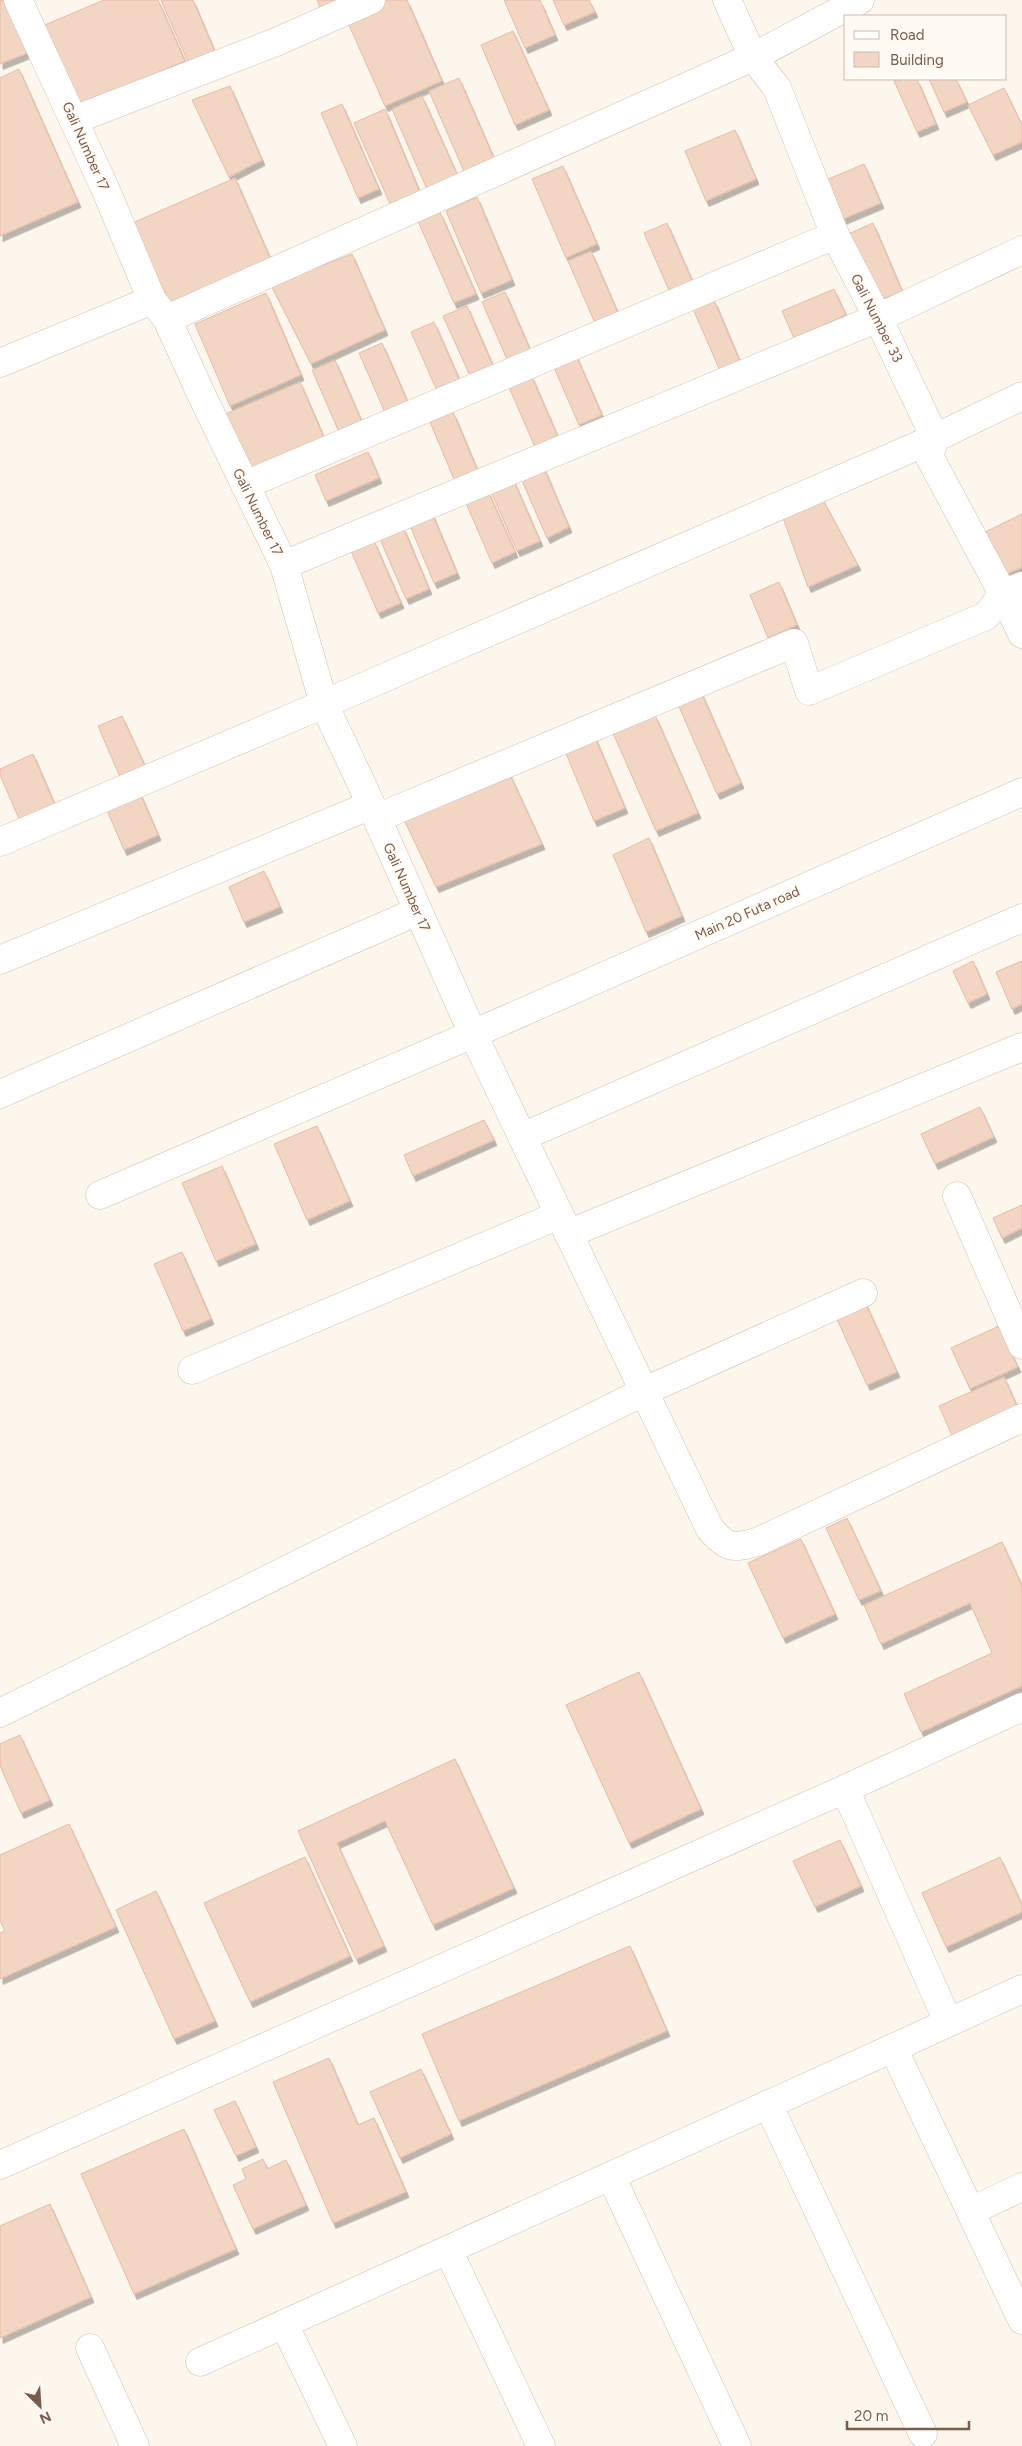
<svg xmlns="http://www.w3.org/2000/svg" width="1022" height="2446" font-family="Figtree,sans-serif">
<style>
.building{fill:#f3d5c3;stroke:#e6bba3;filter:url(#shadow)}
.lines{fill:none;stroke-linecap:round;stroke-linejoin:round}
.street-casing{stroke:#d1beb0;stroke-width:29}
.street{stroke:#fff;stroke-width:28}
.labels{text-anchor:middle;stroke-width:4.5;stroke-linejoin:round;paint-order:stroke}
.street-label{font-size:14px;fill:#7a5c4d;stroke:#fffaf3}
</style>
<defs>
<filter id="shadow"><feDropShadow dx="3" dy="5.5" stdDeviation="0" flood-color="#0004"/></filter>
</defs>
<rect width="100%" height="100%" fill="#fdf6ec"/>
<g class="building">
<polygon points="0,0 7,0 30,52 0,64"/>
<polygon points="104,0 158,0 185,61 75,108 40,27"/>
<polygon points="161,0 193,0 215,52 189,64"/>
<polygon points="317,0 344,0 321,10"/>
<polygon points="382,0 407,0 442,81 385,106 345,16"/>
<polygon points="504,0 540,0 555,35 525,48"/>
<polygon points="553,0 589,0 595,12 564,25"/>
<polygon points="513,31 549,110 515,125 481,45"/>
<polygon points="19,69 78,202 0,236 0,78"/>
<polygon points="459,78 496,163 466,176 429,91"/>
<polygon points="901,79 917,79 936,124 917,132 894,81"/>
<polygon points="929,79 956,79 967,102 944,112"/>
<polygon points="230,86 262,160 229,177 192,100"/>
<polygon points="1004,88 1022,125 1022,142 993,155 968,105"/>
<polygon points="422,96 460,181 429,194 392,109"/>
<polygon points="342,104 379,189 358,198 321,113"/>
<polygon points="385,109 421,195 392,208 354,123"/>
<polygon points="735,130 756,179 706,201 685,151"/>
<polygon points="864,164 881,203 836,222 819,183"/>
<polygon points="563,166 597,244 566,258 532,179"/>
<polygon points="235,178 271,260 164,306 128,225"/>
<polygon points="477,197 512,280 481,293 446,211"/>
<polygon points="440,212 476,294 454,303 418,221"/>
<polygon points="667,223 694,285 671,295 644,233"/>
<polygon points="873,223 902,291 876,302 846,235"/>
<polygon points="591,251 618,313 595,323 568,261"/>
<polygon points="352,254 385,330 311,364 271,285"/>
<polygon points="834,289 846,315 794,338 782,311"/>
<polygon points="505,292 532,354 509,364 482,302"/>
<polygon points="266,293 301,375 230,406 195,324"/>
<polygon points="714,300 741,364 721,373 693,309"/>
<polygon points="467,306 494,368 471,378 443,316"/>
<polygon points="434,322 461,383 438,393 411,332"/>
<polygon points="382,343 409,405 386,415 359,353"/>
<polygon points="575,353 602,415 579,425 552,363"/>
<polygon points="335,360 362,422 339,432 312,370"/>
<polygon points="531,375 558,437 535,447 508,385"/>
<polygon points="300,382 325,440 249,473 223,415"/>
<polygon points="453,412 479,474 456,484 430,422"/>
<polygon points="368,452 379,478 326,501 315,475"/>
<polygon points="543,466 569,527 547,538 520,476"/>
<polygon points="513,479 540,541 517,551 490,489"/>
<polygon points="488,491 515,552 492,563 465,501"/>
<polygon points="822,498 858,565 808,587 783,518"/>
<polygon points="431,511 457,573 434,583 408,521"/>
<polygon points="1022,514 1022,567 1003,576 983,533"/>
<polygon points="403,527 429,589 406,599 379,537"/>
<polygon points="374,541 401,603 378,613 351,551"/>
<polygon points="779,582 797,625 768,638 750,595"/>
<polygon points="698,685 741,783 717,794 674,695"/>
<polygon points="655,715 698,813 656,831 613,733"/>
<polygon points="122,716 145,766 120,777 98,726"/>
<polygon points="594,735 625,808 594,821 565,751"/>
<polygon points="33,754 55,805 20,821 0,775 0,769"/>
<polygon points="507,768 542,844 436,887 400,811"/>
<polygon points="140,793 158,835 124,850 106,808"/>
<polygon points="649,838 682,916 646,932 613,855"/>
<polygon points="264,871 280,907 244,922 229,887"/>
<polygon points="973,961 987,994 968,1003 953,971"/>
<polygon points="1022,961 1022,1004 1012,1009 996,972"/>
<polygon points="980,1107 994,1137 935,1164 921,1134"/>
<polygon points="484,1120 494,1140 413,1176 404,1155"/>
<polygon points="317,1126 350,1201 307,1220 274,1144"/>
<polygon points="222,1166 256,1244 216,1261 182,1183"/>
<polygon points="1022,1205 1022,1228 1002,1238 993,1218"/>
<polygon points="182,1252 211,1319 183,1331 154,1264"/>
<polygon points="865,1302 897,1372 867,1385 835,1315"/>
<polygon points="999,1326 1018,1367 970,1389 951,1348"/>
<polygon points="1004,1377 1020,1413 955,1442 939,1406"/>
<polygon points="847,1518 881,1591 859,1600 826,1528"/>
<polygon points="801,1539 835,1614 783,1638 748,1563"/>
<polygon points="1002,1542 1022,1586 1022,1686 921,1732 904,1694 992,1653 970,1603 881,1644 864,1605"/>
<polygon points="639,1672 701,1809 629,1843 566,1705"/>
<polygon points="20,1735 50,1800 21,1813 0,1766 0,1744"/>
<polygon points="455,1759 514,1888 433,1925 385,1821 337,1843 384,1946 356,1959 298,1831"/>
<polygon points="69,1824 116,1927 0,1979 0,1933 5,1931 0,1921 0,1855"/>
<polygon points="840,1840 861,1886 815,1907 793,1861"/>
<polygon points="305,1857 350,1956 250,2002 204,1903"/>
<polygon points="1000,1857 1022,1905 1022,1912 946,1947 922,1893"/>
<polygon points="156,1891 215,2021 174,2039 116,1910"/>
<polygon points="630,1946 667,2031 459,2121 422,2034"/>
<polygon points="329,2058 358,2125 374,2118 406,2192 333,2223 273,2082"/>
<polygon points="421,2069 451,2134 400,2158 370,2092"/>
<polygon points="235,2101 256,2147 236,2156 214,2110"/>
<polygon points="184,2129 236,2249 134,2294 81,2174"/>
<polygon points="263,2159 267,2169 286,2160 306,2205 253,2229 233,2185 246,2179 242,2169"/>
<polygon points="50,2204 91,2297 0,2338 0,2226"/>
</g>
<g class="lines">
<g class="street-casing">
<g id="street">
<path d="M 18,0 L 104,186 L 152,300 L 167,319 L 202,396 L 284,565 L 324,704 L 363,787 L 473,1034 L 710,1529 C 727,1548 732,1549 757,1542 L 1022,1418"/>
<polyline points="727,0 753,57 777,88 835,235 878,318 935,438 929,456 1003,594 1022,634"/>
<polyline points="74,120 276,42 371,0"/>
<polyline points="167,319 753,57 860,0"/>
<polyline points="0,363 152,300"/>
<polyline points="245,485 835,235"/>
<polyline points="284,565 878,318 1022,250"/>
<polyline points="377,818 794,643 809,691 986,616 1003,594 1022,586"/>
<polyline points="0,842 324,704 935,438 1022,396"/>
<polyline points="0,960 371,805"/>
<polyline points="0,1094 418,911"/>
<polyline points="522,1137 1022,918"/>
<polyline points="100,1195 473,1034 1022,792"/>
<polyline points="957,1196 1022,1345"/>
<polyline points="568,1234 1022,1047"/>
<polyline points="192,1370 559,1215"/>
<polyline points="0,1713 645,1391 863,1293"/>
<polyline points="845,1789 948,2022"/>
<polyline points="1022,1989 893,2048 1022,2320"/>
<polyline points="768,2104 923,2434"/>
<polyline points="0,2165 845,1789 1022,1707"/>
<polyline points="611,2176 737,2446"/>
<polyline points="971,2211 1022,2187"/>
<polyline points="448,2250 541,2446"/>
<polyline points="284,2324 343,2446"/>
<polyline points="90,2348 135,2446"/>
<polyline points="200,2362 893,2048"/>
</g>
</g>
<use href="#street" class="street"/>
</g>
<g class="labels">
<g class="street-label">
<text transform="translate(86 146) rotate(66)" y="5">Gali Number 17</text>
<text transform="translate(877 318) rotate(63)" y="5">Gali Number 33</text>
<text transform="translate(258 512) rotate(64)" y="5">Gali Number 17</text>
<text transform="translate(407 887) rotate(66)" y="5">Gali Number 17</text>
<text transform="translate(747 913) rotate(-24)" y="5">Main 20 Futa road</text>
</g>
</g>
<rect x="844" y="15" width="162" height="65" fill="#fffaf3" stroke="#cabbb1"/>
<rect x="854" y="31" width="25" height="8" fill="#ffffff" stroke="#cabbb1"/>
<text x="890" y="40" font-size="15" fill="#7a5c4d">Road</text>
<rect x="854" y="52" width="25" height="15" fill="#f3d5c3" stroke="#cabbb1"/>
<text x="890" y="65" font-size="15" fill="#7a5c4d">Building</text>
<g transform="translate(40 2406) rotate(155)" stroke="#fffaf3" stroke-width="4" paint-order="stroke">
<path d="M0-4L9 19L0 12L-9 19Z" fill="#7a5c4d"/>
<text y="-8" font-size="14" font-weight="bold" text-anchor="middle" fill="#7a5c4d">N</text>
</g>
<path d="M847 2421v8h122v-8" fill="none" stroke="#7a5c4d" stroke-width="2.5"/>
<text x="854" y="2421" font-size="15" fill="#7a5c4d" stroke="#fffaf3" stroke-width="4" paint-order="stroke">20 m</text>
</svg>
